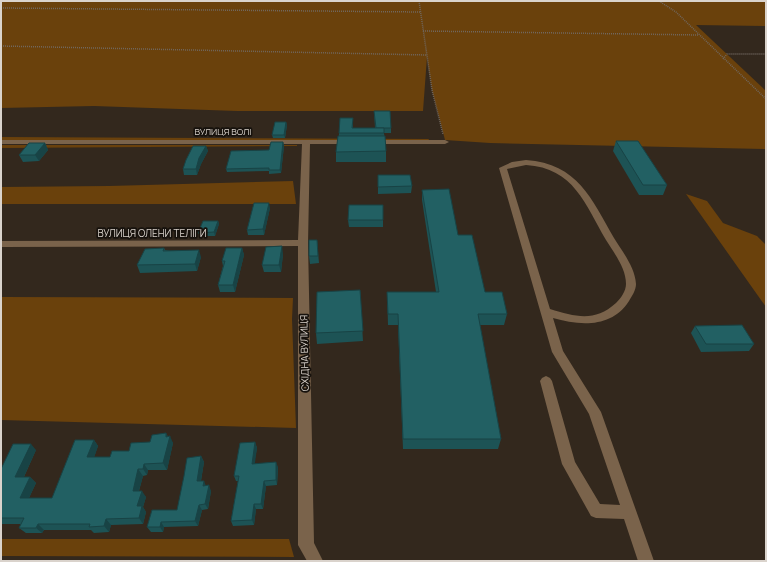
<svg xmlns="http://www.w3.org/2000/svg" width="767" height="562" font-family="Manrope,sans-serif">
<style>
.green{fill:#6a410c}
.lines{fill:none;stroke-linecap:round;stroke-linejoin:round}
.path{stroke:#71675e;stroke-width:1.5;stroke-dasharray:1 1;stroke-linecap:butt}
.minor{fill:#7a634b;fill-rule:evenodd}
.wall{fill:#1d5355}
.shaded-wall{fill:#184345}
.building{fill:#226063;stroke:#184345}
.labels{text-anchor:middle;stroke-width:3.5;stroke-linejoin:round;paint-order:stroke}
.far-street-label{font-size:9px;fill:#dad3cc;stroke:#17120d}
.street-label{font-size:10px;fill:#dad3cc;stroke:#17120d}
</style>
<rect width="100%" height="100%" fill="#33281d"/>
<g class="green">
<polygon points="1,1 766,1 766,26 696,25 766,91 766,149 490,143 445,140 432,90 427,57 423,111 237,111 94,106 1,108"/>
<polygon points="1,137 429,139 428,141 1,141"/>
<polygon points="1,145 297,145 297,146 1,148"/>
<polygon points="293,181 296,204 1,204 1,187 109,186"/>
<polygon points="686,194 707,201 723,223 757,236 766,245 766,307"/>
<polygon points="1,297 293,298 292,319 296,428 1,420"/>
<polygon points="1,539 289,539 294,557 1,556"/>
</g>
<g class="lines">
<g class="path">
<polyline points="419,1 432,90 443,134"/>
<polyline points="659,1 676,12 766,99"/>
<polyline points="1,8 420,12"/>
<polyline points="423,31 699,35"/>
<polyline points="1,46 427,55"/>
<polyline points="723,59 727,54 766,54"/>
</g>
<g class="minor">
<polygon points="1,140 352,140 353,142 349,144 310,144 308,243 314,543 323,561 307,561 298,545 298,246 1,247 1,241 298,240 302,144 1,144"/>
<polygon points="370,140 445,140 449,142 445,144 373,144 369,142"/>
<path d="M 526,160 C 578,164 591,198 614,238 C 622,251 635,267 636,284 C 636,290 632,296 629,301 C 612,328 580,326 553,318 L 563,351 L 601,412 L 654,561 L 638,561 L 624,519 L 596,518 L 591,516 L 562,464 L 540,381 L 542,378 L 546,376 L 550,378 L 552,381 L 575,462 L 600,504 L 620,505 L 589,414 L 552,352 L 499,168 L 512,162 ZM 526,165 C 574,168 585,204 606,240 C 614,253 626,268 626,284 C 626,291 621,298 616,303 C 595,322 576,317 550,309 L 507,169 Z"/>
</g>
</g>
<g class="wall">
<polygon points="374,111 391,128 391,133 384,133 386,151 386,162 336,162 336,152 339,136 339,133 353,118 353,128 375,128"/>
<polygon points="286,122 287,125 285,138 273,138 272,135"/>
<polygon points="616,141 667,185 663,195 639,195 613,151"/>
<polygon points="283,142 284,146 281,173 269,174 269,171 227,172 226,169 269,150"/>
<polygon points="45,143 48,150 39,161 23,162 19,155"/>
<polygon points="206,146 208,151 201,164 197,175 184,175 183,169"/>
<polygon points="378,175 412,186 411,193 378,194"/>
<polygon points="422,190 458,235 485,292 507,314 504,325 480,325 501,439 498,449 403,449 398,325 388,325 387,292 436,292 422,200"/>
<polygon points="270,208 264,235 248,235 247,230"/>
<polygon points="348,220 383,220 383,227 349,227"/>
<polygon points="218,221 219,224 215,236 200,236 198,233"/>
<polygon points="317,240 319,263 310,264 309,256"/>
<polygon points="164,248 165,250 201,257 197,271 140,273 137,265"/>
<polygon points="242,248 244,255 235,292 220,292 218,285 223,266 222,261"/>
<polygon points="283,254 281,272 264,272 262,265"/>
<polygon points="360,290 363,341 317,344 316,333"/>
<polygon points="695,326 754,344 749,351 701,352 691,333"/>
<polygon points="166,433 168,437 173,443 167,470 148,470 147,475 143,476 139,491 146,497 143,507 146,512 143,524 111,525 109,532 94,533 91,530 44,530 42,533 26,533 19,528 21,524 1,524 1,469 36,450 24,477 30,477 36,483 29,498 52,498 94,440 98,446 94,457 110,457 129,451 150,442"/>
<polygon points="255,442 257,448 254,464 278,467 277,485 266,486 263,509 256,509 254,525 233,526 231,521 238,481 236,481 234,476"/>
<polygon points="201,456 204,462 201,481 211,491 208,509 202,510 198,526 164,527 163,532 151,532 147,527 177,510"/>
</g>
<g class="shaded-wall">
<polygon points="286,122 287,125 285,138 284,135"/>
<polygon points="283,142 284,146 281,173 280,170"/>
<polygon points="45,143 48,150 39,161 35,155"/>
<polygon points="206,146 208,151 201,164 197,175 196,169 199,158"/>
<polygon points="269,203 270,208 264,235 263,229"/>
<polygon points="218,221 219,224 215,236 214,232"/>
<polygon points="282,246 283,254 281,272 279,265"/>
<polygon points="242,248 244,255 235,292 233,285"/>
<polygon points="199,250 201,257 197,271 195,264"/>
<polygon points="166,433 169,439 170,436 173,443 167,470 163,463"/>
<polygon points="94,440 98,446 92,464 87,457"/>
<polygon points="255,442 257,448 254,470 252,464"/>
<polygon points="31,444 36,450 21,483 15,477"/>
<polygon points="201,456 204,462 200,486 197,481"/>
<polygon points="276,462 278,467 277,485 276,480"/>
<polygon points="144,464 148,470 147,475 143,469"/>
<polygon points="138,469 143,476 137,497 133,491"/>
<polygon points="30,477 36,483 26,504 20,498"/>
<polygon points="204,481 206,486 203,486"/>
<polygon points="264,481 266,486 263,509 261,504"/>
<polygon points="209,485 211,491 208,509 205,504"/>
<polygon points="142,491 146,497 143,507 146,512 143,524 139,518 137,506"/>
<polygon points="254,504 256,509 254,525 252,520"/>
<polygon points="199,505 202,510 198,526 195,521"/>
<polygon points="106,519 111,525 109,532 104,526"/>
<polygon points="161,522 164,527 163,532 160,527"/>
<polygon points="38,524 44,530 42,533 36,528"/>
</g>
<g class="building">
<polygon points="374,111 390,111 391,128 376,128"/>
<polygon points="340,118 353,118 352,128 384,128 384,133 339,133"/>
<polygon points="275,122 286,122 284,135 272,135"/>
<polygon points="338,136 385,136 386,151 336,152"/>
<polygon points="616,141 638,141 667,185 643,185"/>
<polygon points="271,142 283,142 280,170 269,170 269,168 226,169 231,151 269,150"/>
<polygon points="29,143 45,143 35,155 19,155"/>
<polygon points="193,146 206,146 199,158 196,169 183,169 186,160"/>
<polygon points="378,175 410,175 412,186 378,187"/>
<polygon points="449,189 458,235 472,235 485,292 502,292 507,314 478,314 501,439 403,439 398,314 388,314 387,292 439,292 422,190"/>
<polygon points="254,203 269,203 263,229 247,230"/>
<polygon points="349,205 383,205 383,220 348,220"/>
<polygon points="203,221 218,221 214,232 198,233"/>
<polygon points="309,240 317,240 318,256 309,256"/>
<polygon points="282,246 279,265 262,265 266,247"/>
<polygon points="164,248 163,251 199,250 195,264 137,265 145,249"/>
<polygon points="226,248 242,248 233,285 218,285 225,261 222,261"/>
<polygon points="360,290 363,331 316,333 317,292"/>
<polygon points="742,325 754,344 706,344 695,326"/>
<polygon points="166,433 166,437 170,436 163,463 144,464 143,469 138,469 133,491 142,491 137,506 142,506 139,518 106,519 104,526 89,527 90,524 38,524 36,528 19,528 24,518 1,518 1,469 13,444 31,444 15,477 30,477 20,498 52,498 75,440 94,440 87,457 110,457 112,451 129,451 131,443 150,442 152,435"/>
<polygon points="255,442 252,464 276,462 276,480 264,481 261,504 254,504 252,520 231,521 239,476 234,476 240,443"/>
<polygon points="201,456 197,481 204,481 203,486 209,485 205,504 199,505 195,521 161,522 160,527 147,527 152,510 177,510 184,476 187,458"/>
</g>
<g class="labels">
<g class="far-street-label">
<text x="223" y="135">ВУЛИЦЯ ВОЛІ</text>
</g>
<g class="street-label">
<text x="152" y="237">ВУЛИЦЯ ОЛЕНИ ТЕЛІГИ</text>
<text transform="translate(304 353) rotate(-91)" y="4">СХІДНА ВУЛИЦЯ</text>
</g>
</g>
<rect width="767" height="562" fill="none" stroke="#dad3cc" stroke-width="4"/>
</svg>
